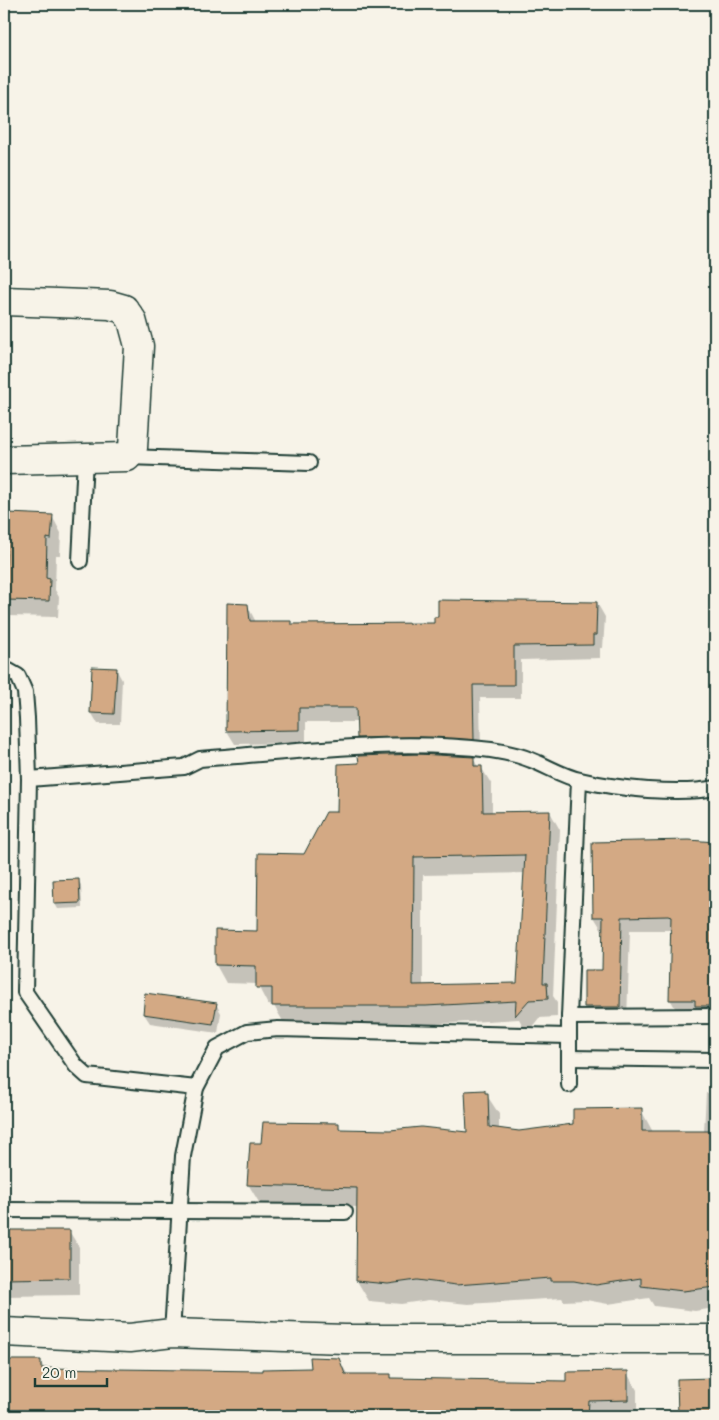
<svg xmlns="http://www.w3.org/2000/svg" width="719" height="1420" font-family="Mali,sans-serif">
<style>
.shadow{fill:#0003;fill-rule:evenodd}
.building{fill:#d3a984;stroke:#1f3d34;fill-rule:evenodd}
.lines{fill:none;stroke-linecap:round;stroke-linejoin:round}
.service-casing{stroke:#1f3d34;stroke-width:18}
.minor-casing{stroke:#1f3d34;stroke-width:31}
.service{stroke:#f7f3e8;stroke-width:14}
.minor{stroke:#f7f3e8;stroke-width:28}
</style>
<rect width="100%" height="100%" fill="#f7f3e8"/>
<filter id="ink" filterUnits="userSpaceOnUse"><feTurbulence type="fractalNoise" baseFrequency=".02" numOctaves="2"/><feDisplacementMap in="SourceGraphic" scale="10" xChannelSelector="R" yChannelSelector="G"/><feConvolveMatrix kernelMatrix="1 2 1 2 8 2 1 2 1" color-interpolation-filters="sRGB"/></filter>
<g filter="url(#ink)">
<g class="shadow">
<polygon points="4,514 52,516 61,533 60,555 56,555 55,590 59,597 58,617 7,616 7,618 4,618"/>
<polygon points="597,603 605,617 603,648 600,648 600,658 521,660 521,698 480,698 481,753 366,752 358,738 358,722 306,722 306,743 235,744 227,731 247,605 256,622 290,622 292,626 435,625"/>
<polygon points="116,669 122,680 120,724 98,724 91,712"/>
<path d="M 473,758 L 478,767 L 481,767 L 492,785 L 492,813 L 550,812 L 560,830 L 553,996 L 557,1002 L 557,1017 L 539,1018 L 527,1033 L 519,1019 L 437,1024 L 284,1023 L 274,1006 L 268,1005 L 257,984 L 226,983 L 216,965 L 217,932 L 258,932 L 305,855 L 338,813 ZM 525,873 L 518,985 L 423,986 L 423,875 Z"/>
<polygon points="689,841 715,843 715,1019 678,1013 670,999 672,930 630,930 627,1020 593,1020 585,1006 603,971 604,930 602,930 594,917"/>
<polygon points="78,880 81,885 82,908 58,909 55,904"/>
<polygon points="216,1004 221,1013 218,1033 150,1023 144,1014"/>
<polygon points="484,1091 499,1114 499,1130 519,1132 575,1125 641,1110 653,1132 704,1132 706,1093 715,1094 715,1308 695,1311 654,1306 649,1298 608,1304 586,1300 564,1301 562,1298 468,1304 429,1300 401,1304 369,1301 357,1281 358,1207 260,1204 248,1184 262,1144 338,1124 342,1130 468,1134"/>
<polygon points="69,1231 79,1247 79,1295 4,1296 4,1232"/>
<polygon points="338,1359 348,1375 390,1375 393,1379 568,1382 627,1373 637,1390 637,1416 4,1416 4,1361 40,1361 45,1370 264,1373 312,1369"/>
<polygon points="715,1380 715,1416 680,1416 678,1381"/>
</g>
<g class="building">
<polygon points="8,513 53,515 51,539 47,538 46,578 50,579 49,601 5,600"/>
<polygon points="438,600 597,602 596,635 593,635 593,645 514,646 514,685 473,685 474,740 419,737 357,738 356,708 299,708 299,730 226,731 227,603 248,604 250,621 291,621 291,624 434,623 434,617 438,617"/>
<polygon points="92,667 117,668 114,714 90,713"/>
<path d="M 418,754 L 474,757 L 474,766 L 482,766 L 483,812 L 550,811 L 543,983 L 547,983 L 548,999 L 529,1000 L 515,1016 L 516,1001 L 426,1006 L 272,1006 L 272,988 L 256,988 L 256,966 L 215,965 L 215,930 L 257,931 L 258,853 L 304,854 L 326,812 L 337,812 L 338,764 L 359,763 L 358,756 ZM 525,855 L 517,983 L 413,985 L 414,857 Z"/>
<polygon points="689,840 715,842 715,1006 695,1006 695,1000 669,1000 671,917 668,916 622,917 620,1007 584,1007 584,970 602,970 603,917 593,917 592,842"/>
<polygon points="79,879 80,903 54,904 53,880"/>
<polygon points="145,993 217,1003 213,1024 143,1014"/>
<polygon points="485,1090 485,1093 488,1093 489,1127 519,1131 573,1124 573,1109 642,1108 642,1131 715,1131 715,1287 683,1291 641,1286 641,1278 596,1285 574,1281 551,1281 551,1278 456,1285 417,1280 388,1284 356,1281 357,1188 247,1185 250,1143 261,1143 263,1122 339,1123 339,1129 390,1130 421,1127 467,1132 465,1091"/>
<polygon points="4,1230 70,1230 70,1278 4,1279"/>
<polygon points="310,1357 339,1358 345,1374 391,1374 391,1378 566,1381 566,1372 628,1371 628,1400 589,1401 588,1416 4,1416 4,1360 41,1360 41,1368 263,1371 263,1369 311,1368"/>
<polygon points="714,1378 715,1416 678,1416 677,1379"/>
</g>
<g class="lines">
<g class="service-casing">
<g id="service">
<polyline points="127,457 309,463"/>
<polyline points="80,561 85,458"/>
<polyline points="4,668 18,676 25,692 27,718 29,779 25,992 76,1066 87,1076 196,1088"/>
<path d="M 29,779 L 184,767 L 200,759 C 296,752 395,738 491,750 C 504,752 519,755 531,760 C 547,766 564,777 580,780 C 617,789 679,795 715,788"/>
<polyline points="569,1017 715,1016"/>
<polyline points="569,1058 715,1060"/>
<polyline points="569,1085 569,1017 579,780"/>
<polyline points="4,1210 345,1212"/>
<polyline points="172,1333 183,1156 196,1088 217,1048 247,1032 278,1029 569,1036"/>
</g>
</g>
<g class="minor-casing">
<g id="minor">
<polyline points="4,301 110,305 124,309 132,320 139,346 133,448 127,457 4,460"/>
<polyline points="4,1332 130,1338 172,1333 345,1339 715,1339"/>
</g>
</g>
<use href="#service" class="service"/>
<use href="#minor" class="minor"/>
</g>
</g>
<rect width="719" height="1420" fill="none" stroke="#f7f3e8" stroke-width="20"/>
<rect x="10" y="10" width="699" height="1400" fill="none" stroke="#1f3d34" stroke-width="2" filter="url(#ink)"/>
<path d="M35 1378v8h72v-8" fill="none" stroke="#1f3d34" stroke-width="2.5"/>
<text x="42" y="1378" font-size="15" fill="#1f3d34" stroke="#f7f3e8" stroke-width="4" paint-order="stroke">20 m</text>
</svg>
